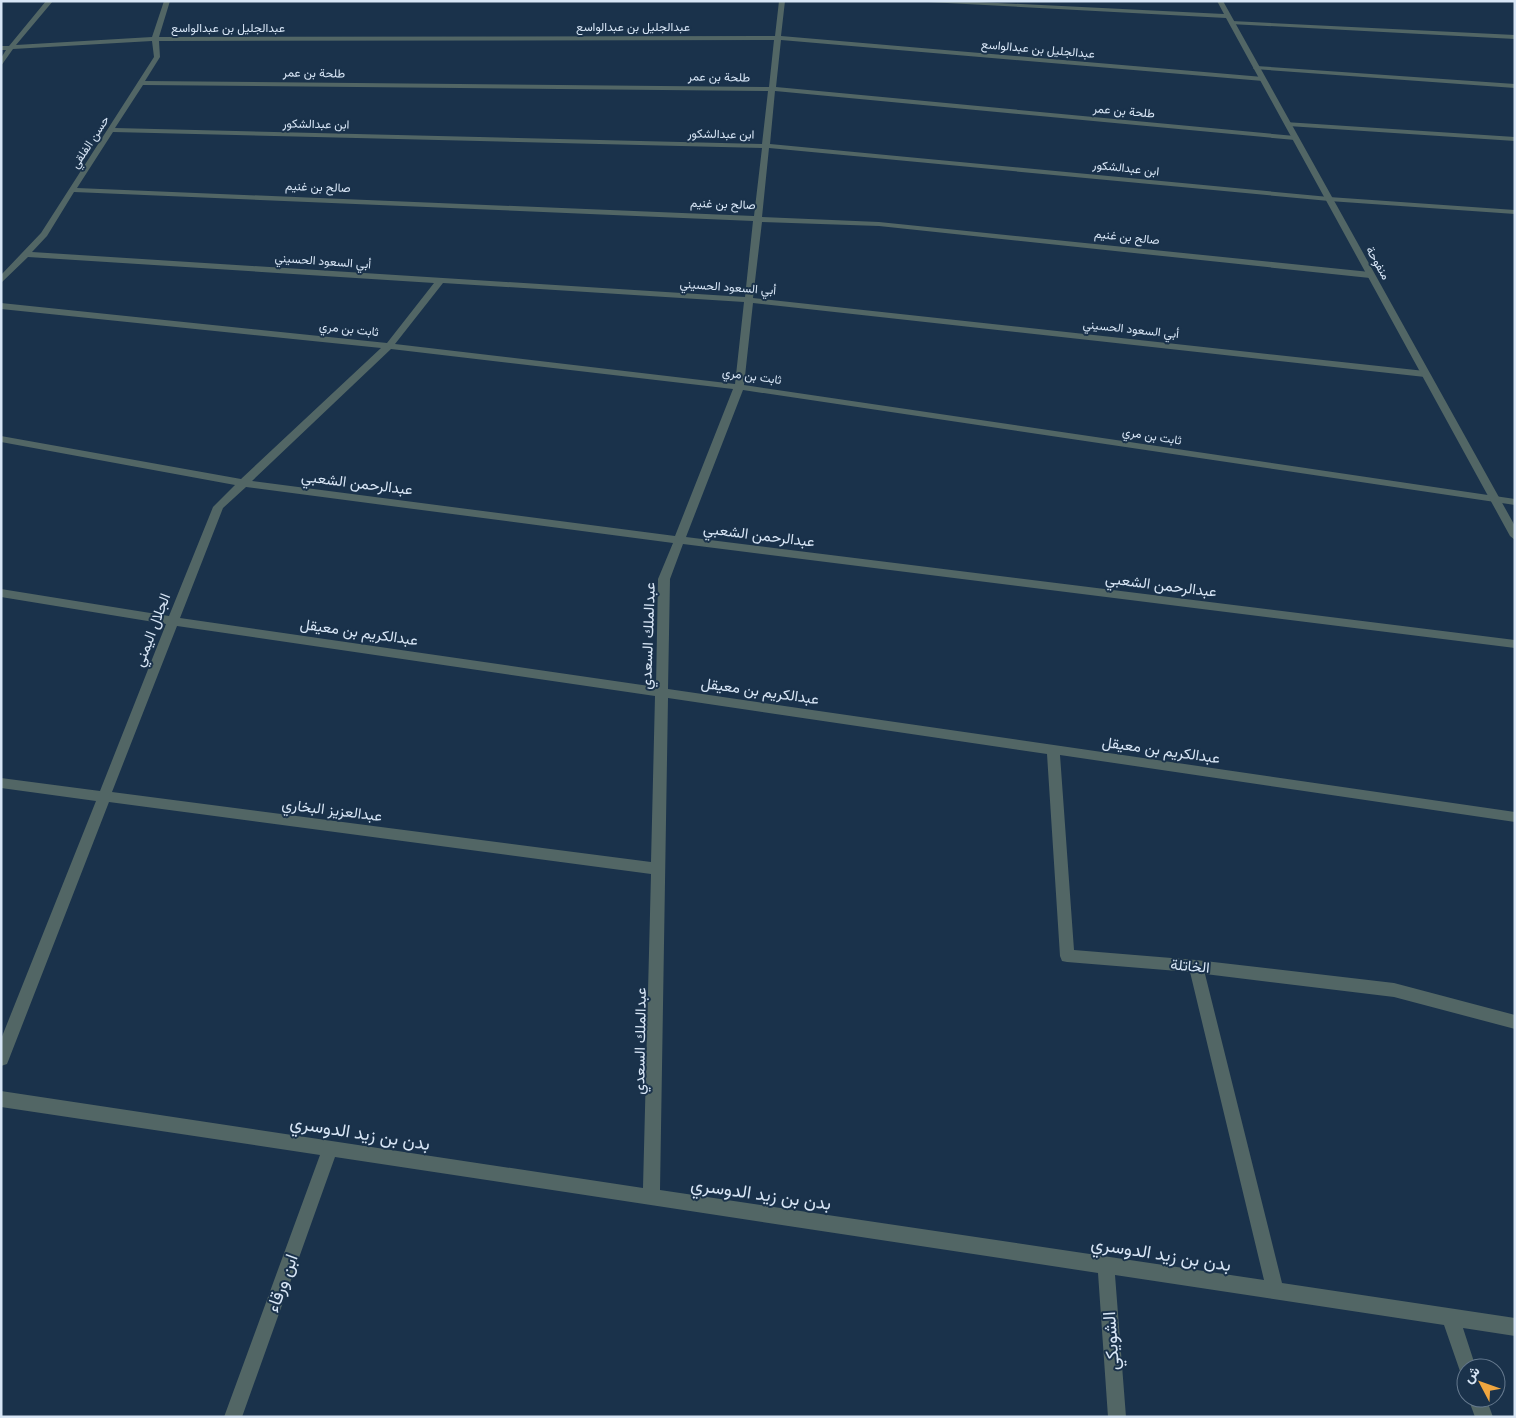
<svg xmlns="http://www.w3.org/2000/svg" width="1516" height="1418" font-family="'Noto Sans',Vazirmatn,sans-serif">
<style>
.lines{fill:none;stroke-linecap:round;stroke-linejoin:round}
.minor{fill:#526665;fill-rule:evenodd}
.tertiary{fill:#526665;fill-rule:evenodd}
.labels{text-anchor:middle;stroke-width:4;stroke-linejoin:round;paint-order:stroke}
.far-street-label{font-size:12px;fill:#d8e6f6;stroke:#1a324b}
.street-label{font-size:15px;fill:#d8e6f6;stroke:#1a324b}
.near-street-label{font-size:18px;fill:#d8e6f6;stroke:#1a324b}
</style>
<rect width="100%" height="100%" fill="#1a324b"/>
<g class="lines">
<g class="minor">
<path d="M 46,1 L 53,1 L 16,45 L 152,37 L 164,1 L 170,1 L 159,37 L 775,36 L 779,1 L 785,1 L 781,36 L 1263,77 L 1266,79 L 1263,81 L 781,40 L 776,87 L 1295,136 L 1299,138 L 1295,140 L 775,91 L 770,144 L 1329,197 L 1515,210 L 1515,214 L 1329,201 L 769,148 L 762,217 L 879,222 L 1370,272 L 1374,275 L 1370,278 L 879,226 L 762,222 L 753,298 L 1425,371 L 1430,374 L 1425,377 L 753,303 L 744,385 L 1515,499 L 1515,505 L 743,390 L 686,537 L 1515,640 L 1515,648 L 683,544 L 670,579 L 668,689 L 1515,812 L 1515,822 L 1060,755 L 1074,950 L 1196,960 L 1394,983 L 1515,1015 L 1515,1029 L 1394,997 L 1205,974 L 1282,1283 L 1515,1318 L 1515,1336 L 1463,1328 L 1476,1368 L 1466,1368 L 1466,1377 L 1461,1374 L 1444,1325 L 1115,1275 L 1126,1417 L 1108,1417 L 1098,1273 L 335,1157 L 242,1417 L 224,1417 L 320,1155 L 1,1107 L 1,1091 L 643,1188 L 651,874 L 109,802 L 9,1059 L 7,1064 L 1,1066 L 1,1039 L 96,801 L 1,788 L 1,778 L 100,791 L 166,624 L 1,597 L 1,589 L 169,616 L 213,507 L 235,485 L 1,442 L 1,436 L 241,479 L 381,348 L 1,309 L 1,303 L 387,343 L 434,283 L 28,257 L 1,283 L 1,275 L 41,233 L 154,57 L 152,41 L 13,49 L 1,66 L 1,58 L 6,50 L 1,50 L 1,46 L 9,46 ZM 774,40 L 769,87 L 145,81 L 160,57 L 159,41 ZM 143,85 L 768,91 L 762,144 L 115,128 ZM 113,132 L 762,148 L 754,216 L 77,188 ZM 74,192 L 753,221 L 745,297 L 32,252 L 47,236 ZM 443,283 L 744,302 L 735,384 L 395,344 ZM 391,349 L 733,389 L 675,536 L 252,481 ZM 246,487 L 673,543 L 658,579 L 656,687 L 180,618 L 223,508 ZM 177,626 L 655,696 L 651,862 L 112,792 ZM 668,698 L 1047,754 L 1060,956 L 1062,961 L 1067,962 L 1190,972 L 1264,1280 L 660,1190 Z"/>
<polygon points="1232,21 1515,35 1515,39 1230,24 1229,23"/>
<polygon points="1256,66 1515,84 1515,88 1254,69 1253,68"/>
<polygon points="1285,122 1515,137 1515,141 1288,126 1285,126"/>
<polygon points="1468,1398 1486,1398 1493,1417 1475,1417"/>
</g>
<polygon class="tertiary" points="909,1 957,1 1224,14 1217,1 1223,1 1515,526 1515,540 1510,536 1226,18"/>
</g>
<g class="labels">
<g class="far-street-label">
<text x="633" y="31">عبدالجليل بن عبدالواسع</text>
<text x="228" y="32">عبدالجليل بن عبدالواسع</text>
<text transform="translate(1038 49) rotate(5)" y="4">عبدالجليل بن عبدالواسع</text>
<text transform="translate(314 73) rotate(1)" y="4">طلحة بن عمر</text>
<text transform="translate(719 77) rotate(1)" y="4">طلحة بن عمر</text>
<text transform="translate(1124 111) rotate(5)" y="4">طلحة بن عمر</text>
<text transform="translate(316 124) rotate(1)" y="4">ابن عبدالشكور</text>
<text transform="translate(721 134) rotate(1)" y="4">ابن عبدالشكور</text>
<text transform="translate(90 142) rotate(-57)" y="4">حسن الفلقي</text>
<text transform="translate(1126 168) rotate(6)" y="4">ابن عبدالشكور</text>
<text transform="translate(318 187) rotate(2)" y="4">صالح بن غنيم</text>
<text transform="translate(723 204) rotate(2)" y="4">صالح بن غنيم</text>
<text transform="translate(1127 237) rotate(6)" y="4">صالح بن غنيم</text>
<text transform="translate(323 261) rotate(4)" y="4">أبي السعود الحسيني</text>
<text transform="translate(1378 263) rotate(61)" y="4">منفوحة</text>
<text transform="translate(728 287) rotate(4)" y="4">أبي السعود الحسيني</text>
<text transform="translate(349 329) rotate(6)" y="4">ثابت بن مري</text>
<text transform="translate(1131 329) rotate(6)" y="4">أبي السعود الحسيني</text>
<text transform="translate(752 376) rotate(8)" y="4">ثابت بن مري</text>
<text transform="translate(1152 436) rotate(9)" y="4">ثابت بن مري</text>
</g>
<g class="street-label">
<text transform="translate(357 483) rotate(7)" y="5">عبدالرحمن الشعبي</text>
<text transform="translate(759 535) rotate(7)" y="5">عبدالرحمن الشعبي</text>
<text transform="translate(1161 585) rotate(7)" y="5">عبدالرحمن الشعبي</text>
<text transform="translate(152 630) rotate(-69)" y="5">الجلال اليمني</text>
<text transform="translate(359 632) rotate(8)" y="5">عبدالكريم بن معيقل</text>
<text transform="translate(648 636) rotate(-88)" y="5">عبدالملك السعدي</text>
<text transform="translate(760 691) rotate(8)" y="5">عبدالكريم بن معيقل</text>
<text transform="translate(1161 750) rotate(8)" y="5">عبدالكريم بن معيقل</text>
<text transform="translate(332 810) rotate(7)" y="5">عبدالعزيز البخاري</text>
<text transform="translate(1190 966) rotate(5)" y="5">الخاتلة</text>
<text transform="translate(640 1041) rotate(-89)" y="5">عبدالملك السعدي</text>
</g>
<g class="near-street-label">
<text transform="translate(360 1133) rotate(9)" y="6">بدن بن زيد الدوسري</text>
<text transform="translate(761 1194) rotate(8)" y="6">بدن بن زيد الدوسري</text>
<text transform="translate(1161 1254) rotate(9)" y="6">بدن بن زيد الدوسري</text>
<text transform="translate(282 1283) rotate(-70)" y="6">ابن ورقاء</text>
<text transform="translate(1111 1341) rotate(-94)" y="6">الشويكي</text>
</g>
</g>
<rect width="1516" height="1418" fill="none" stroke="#d8e6f6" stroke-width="5"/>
<g transform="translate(1481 1383) rotate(311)"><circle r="24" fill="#1a324b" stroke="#667a8f"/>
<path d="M0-4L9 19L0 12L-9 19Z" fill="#f0a63f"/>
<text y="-8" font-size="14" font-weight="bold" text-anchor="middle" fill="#d8e6f6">ش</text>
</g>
</svg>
